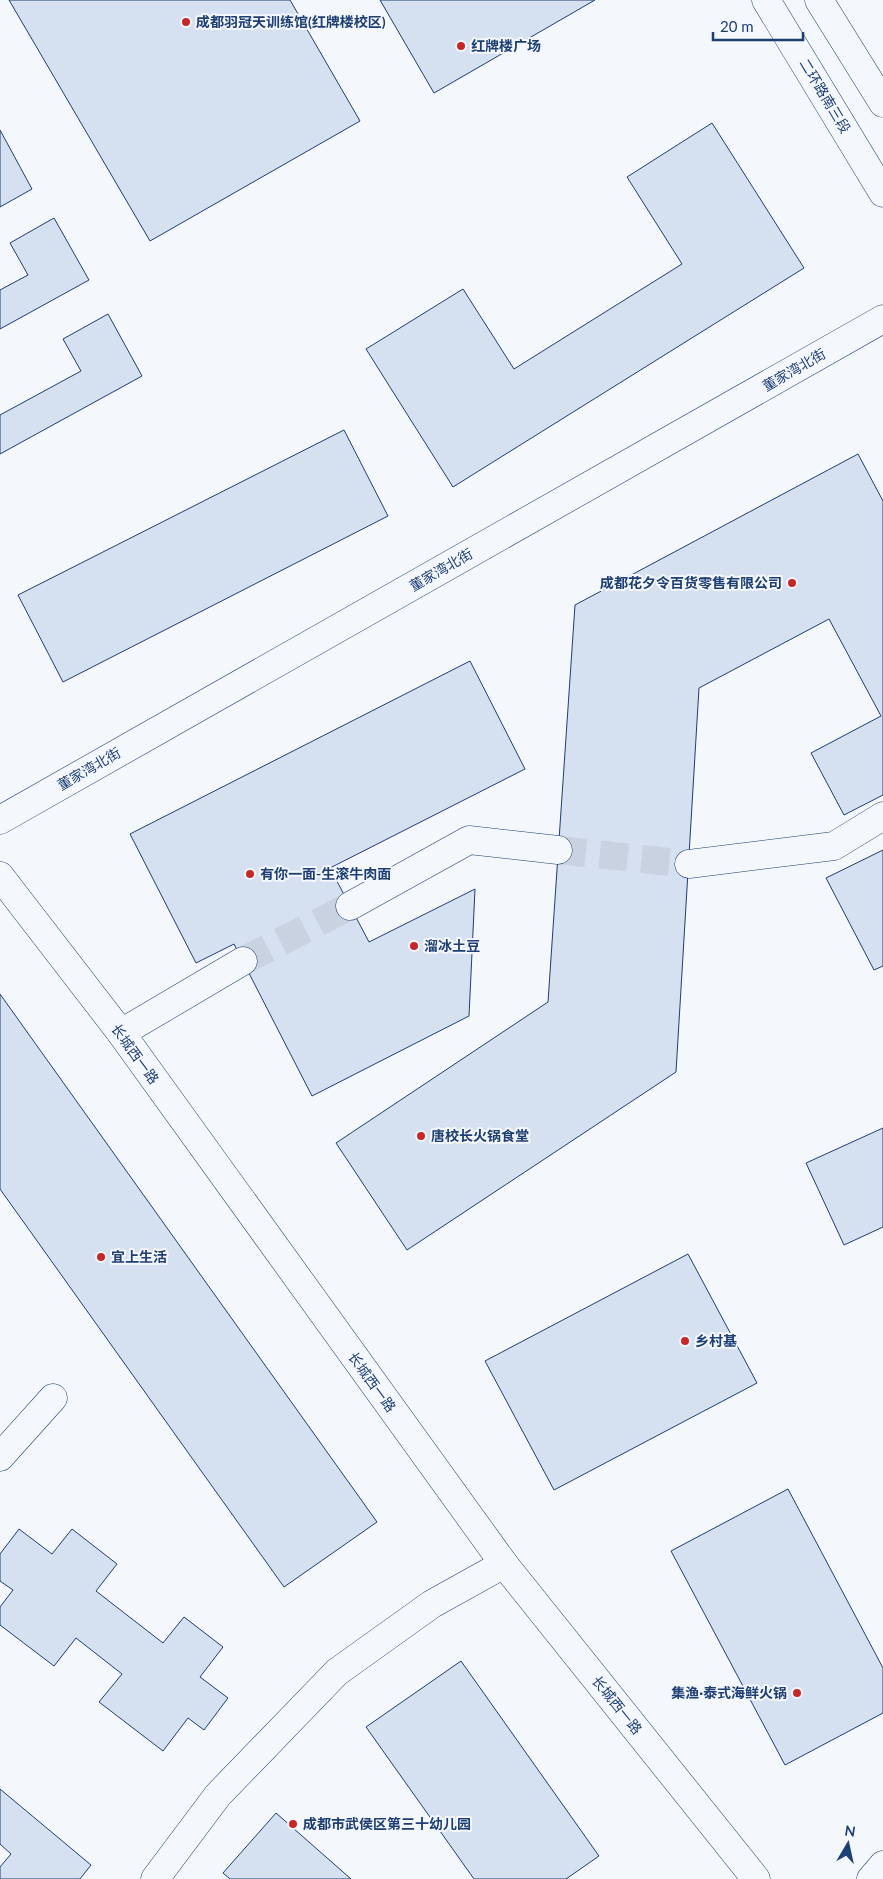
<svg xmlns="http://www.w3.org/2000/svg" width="883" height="1879" font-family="Lato,'Noto Sans SC',sans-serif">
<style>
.building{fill:#d5e0f0;stroke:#1d3f73}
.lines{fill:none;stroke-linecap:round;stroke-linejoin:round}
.minor-tunnel{stroke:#c9d2e0;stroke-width:28;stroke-dasharray:28 14;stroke-linecap:butt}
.minor-casing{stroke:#1d3f73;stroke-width:29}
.major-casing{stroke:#1d3f73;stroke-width:29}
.highway-casing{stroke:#1d3f73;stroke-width:29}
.minor{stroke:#f4f7fb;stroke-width:28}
.major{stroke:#f4f7fb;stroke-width:28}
.highway{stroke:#f4f7fb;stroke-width:28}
.poi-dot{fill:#c62828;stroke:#f4f7fb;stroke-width:2}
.labels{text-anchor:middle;stroke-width:4;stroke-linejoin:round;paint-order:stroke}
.poi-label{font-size:14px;font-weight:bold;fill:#1d3f73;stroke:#f4f7fb;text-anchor:start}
.street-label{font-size:14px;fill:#1d3f73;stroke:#f4f7fb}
</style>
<rect width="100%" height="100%" fill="#f4f7fb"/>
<g class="building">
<polygon points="9,0 290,0 360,121 150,241"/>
<polygon points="380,0 595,0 434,93"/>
<polygon points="712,123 804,268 453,487 366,349 463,289 514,369 682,264 627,177"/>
<polygon points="0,130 32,189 0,207"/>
<polygon points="54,218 89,280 0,329 0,290 28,275 10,243"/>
<polygon points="108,314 142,376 0,454 0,415 81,371 63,339"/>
<polygon points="344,430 388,516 63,682 18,595"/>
<polygon points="858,454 883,501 883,795 844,815 811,753 881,716 829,619 699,688 676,1072 407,1250 336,1143 548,1002 575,605"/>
<polygon points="470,661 525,769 330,868 369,942 475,889 469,1016 312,1096 234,944 196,963 130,834"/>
<polygon points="883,850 883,966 874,970 826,878"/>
<polygon points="0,994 377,1522 284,1587 0,1189"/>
<polygon points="883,1128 883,1227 844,1245 806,1163"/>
<polygon points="688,1254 757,1383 554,1490 485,1361"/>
<polygon points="788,1489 883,1668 883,1713 785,1765 671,1551"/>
<polygon points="19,1529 52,1554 72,1529 117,1564 96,1591 163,1643 184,1617 223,1647 200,1677 228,1698 204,1730 188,1718 163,1751 99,1702 122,1674 76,1638 54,1666 0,1625 0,1607 13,1590 0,1581 0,1554"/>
<polygon points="461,1661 599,1856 566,1879 474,1879 366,1727"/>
<polygon points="0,1789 91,1865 80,1879 0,1879 0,1867 11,1854 0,1844"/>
<polygon points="276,1813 351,1879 230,1879 223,1873"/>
</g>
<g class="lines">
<g class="minor-tunnel">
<polyline points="558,850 689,864"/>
<polyline points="243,961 350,906"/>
</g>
<g class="minor-casing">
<g id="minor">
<polyline points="0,820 883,319"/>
<polyline points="689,864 834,846 883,816"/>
<polyline points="0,876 121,1033 504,1564 756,1879"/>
<polyline points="350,906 469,840 558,850"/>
<polyline points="121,1033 243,961"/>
<polyline points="0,1457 53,1398"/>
<polyline points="155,1879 218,1795 337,1672 432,1604 504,1564"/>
<polyline points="871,1879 883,1865"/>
</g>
</g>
<g class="major-casing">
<polyline id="major" points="766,0 883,193"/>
</g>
<g class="highway-casing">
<polyline id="highway" points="819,0 883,103"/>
</g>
<use href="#minor" class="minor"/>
<use href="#major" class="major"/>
<use href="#highway" class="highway"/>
</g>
<g class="poi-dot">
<circle cx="186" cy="22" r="5"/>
<circle cx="461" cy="46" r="5"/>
<circle cx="792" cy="583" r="5"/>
<circle cx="250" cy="874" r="5"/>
<circle cx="414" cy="946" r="5"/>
<circle cx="421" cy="1136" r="5"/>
<circle cx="101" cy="1257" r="5"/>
<circle cx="685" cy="1341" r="5"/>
<circle cx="797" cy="1693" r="5"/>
<circle cx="293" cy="1824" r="5"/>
</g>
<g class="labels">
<g class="poi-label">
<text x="196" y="27">成都羽冠天训练馆(红牌楼校区)</text>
<text x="471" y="51">红牌楼广场</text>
<text x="782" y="588" text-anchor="end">成都花夕令百货零售有限公司</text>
<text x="260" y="879">有你一面-生滚牛肉面</text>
<text x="424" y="951">溜冰土豆</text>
<text x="431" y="1141">唐校长火锅食堂</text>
<text x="111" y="1262">宜上生活</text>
<text x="695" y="1346">乡村基</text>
<text x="787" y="1698" text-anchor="end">集渔·泰式海鲜火锅</text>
<text x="303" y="1829">成都市武侯区第三十幼儿园</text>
</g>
<g class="street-label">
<text transform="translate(825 96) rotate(59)" y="5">二环路南三段</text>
<text transform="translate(794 370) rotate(-30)" y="5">董家湾北街</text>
<text transform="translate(441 570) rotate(-30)" y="5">董家湾北街</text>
<text transform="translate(89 769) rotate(-30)" y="5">董家湾北街</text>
<text transform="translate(135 1054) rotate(54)" y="5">长城西一路</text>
<text transform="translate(372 1382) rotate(54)" y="5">长城西一路</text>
<text transform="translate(617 1705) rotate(51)" y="5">长城西一路</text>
</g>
</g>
<g transform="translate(848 1844) rotate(9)" stroke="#f4f7fb" stroke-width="4" paint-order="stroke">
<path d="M0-4L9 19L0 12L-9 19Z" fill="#1d3f73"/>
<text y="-8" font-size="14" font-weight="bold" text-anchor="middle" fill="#1d3f73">N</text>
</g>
<path d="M713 32v8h90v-8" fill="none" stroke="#1d3f73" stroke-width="2.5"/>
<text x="720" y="32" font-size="15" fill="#1d3f73" stroke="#f4f7fb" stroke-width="4" paint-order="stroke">20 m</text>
</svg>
